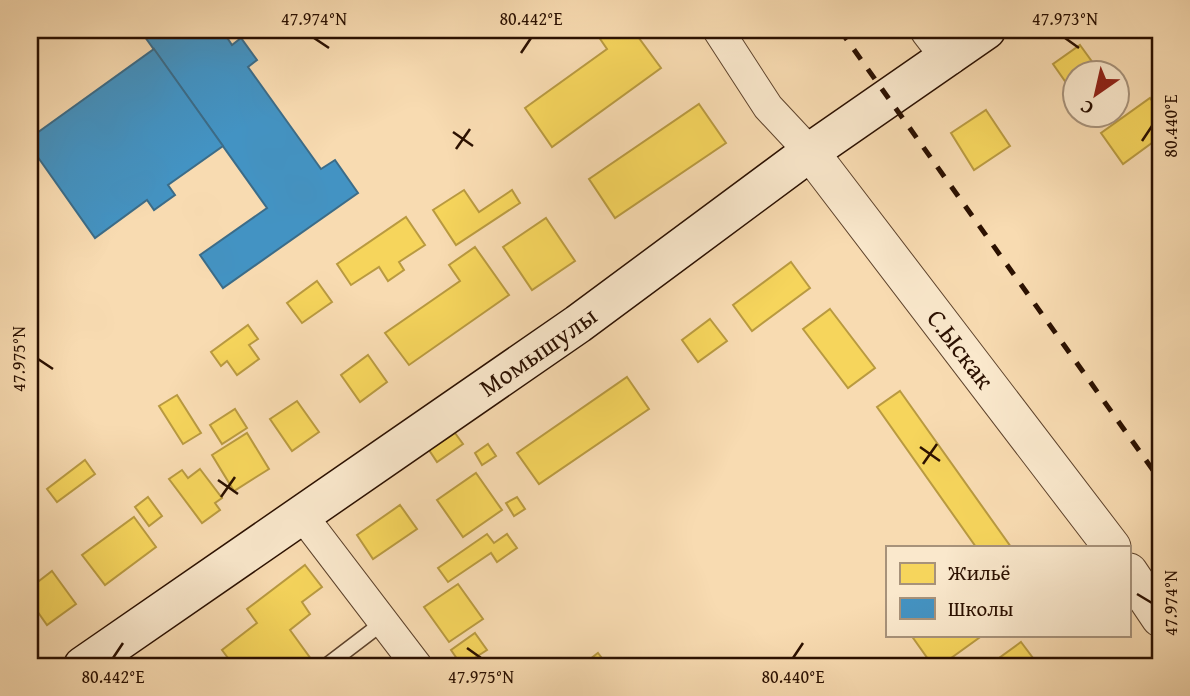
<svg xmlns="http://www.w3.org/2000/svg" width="1190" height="696" font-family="'Gentium Book Plus',serif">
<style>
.homes{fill:#f6d55c;stroke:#b99a40;stroke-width:2}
.schools{fill:#4393c3;stroke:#3c6c88;stroke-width:2}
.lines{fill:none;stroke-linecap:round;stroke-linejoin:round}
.service-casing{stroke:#5e432c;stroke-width:17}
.minor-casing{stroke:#5e432c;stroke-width:32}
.tertiary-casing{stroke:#5e432c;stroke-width:39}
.secondary-casing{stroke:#2b1000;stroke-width:41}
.service{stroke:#fae8cc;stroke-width:14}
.minor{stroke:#fae8cc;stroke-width:30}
.tertiary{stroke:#fae8cc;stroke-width:37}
.secondary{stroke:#fae8cc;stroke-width:38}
.rail{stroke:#2b1000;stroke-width:5;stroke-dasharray:12 12;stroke-linecap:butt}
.ticks{fill:none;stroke:#2b1000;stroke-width:2.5}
.labels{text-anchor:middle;stroke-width:7;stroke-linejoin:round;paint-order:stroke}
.street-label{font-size:26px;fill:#2b1000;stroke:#fae8cc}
.neatline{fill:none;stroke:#2b1000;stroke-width:2.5}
.ticks-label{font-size:18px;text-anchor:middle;fill:#2b1000}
</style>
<rect width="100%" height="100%" fill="#f8dbb1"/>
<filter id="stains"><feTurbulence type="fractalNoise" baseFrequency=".00286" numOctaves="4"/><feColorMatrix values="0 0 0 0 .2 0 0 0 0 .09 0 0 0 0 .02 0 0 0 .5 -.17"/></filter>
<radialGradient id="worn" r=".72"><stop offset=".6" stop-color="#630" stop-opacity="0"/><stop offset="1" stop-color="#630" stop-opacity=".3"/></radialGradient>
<g class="homes">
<polygon points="594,30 633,30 661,68 552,147 525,108 607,49"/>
<polygon points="1080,45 1101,74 1074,74 1074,94 1053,64"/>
<polygon points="1150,98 1160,112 1160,137 1123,164 1101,133"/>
<polygon points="699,104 726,143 615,218 589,179"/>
<polygon points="986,110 1010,146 974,170 951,133"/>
<polygon points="464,190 479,212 512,190 520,203 456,245 433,210"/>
<polygon points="406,217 425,245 399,262 404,270 388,281 379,267 351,285 337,264"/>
<polygon points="546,218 575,261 532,290 503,247"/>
<polygon points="475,247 509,295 409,365 385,333 460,281 449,265"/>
<polygon points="791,262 810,288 752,331 733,305"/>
<polygon points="317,281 332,302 302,323 287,303"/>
<polygon points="830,309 875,368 848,388 803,329"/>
<polygon points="710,319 727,341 698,362 682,340"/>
<polygon points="248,325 258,339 249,345 259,359 237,375 227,361 221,366 211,352"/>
<polygon points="368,355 387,382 360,402 341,375"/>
<polygon points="627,377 649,409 539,484 517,453"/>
<polygon points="900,391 1011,547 976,547 877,407"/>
<polygon points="177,395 201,433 183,444 159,406"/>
<polygon points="297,401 319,432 292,451 270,419"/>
<polygon points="235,409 247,428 222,444 210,425"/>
<polygon points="247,433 269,469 234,491 212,455"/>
<polygon points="455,433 463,444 437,462 429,450"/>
<polygon points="488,444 496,456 482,465 475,453"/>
<polygon points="85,460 95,474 57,502 47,489"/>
<polygon points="200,469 222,498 215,503 220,510 202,523 169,479 182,470 188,478"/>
<polygon points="476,473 502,510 463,537 437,500"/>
<polygon points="148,497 162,516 149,526 135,507"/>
<polygon points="517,497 525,509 514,516 506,503"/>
<polygon points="400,505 417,529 373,559 357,535"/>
<polygon points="134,517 156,547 105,585 82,555"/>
<polygon points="487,534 494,543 507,534 517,548 497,562 491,553 448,582 438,568"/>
<polygon points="305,565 322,587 302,602 310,614 290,630 311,659 300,666 234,666 222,650 257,623 247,609"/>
<polygon points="52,571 76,604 47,625 30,601 30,588"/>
<polygon points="458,584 483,619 449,642 424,607"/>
<polygon points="475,633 487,650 462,666 451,650"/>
<polygon points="911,635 983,635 940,666 933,666"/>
<polygon points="1021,642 1039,666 988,666"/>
<polygon points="598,653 608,666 581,666"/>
</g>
<g class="schools">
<polygon points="140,30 222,30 232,45 241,38 257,60 248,67 321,169 335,160 358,193 223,288 200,255 267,208"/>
<polygon points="154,49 223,146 168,185 175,195 154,210 147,200 95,238 30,146 30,138"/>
</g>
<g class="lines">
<g class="service-casing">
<polyline id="service" points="326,666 385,621"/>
</g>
<g class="minor-casing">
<g id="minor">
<polyline points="718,30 768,107 810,152"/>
<polyline points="301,514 417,666"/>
</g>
</g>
<g class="tertiary-casing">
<g id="tertiary">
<polyline points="929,30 949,56"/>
<path id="s1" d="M 810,152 L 1112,547"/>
<polyline points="1129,572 1160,618"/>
</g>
</g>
<g class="secondary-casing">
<g id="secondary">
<path id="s2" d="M 83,666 L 578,324 L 810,152 L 986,30"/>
</g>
</g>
<use href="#service" class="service"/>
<use href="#minor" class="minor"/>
<use href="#tertiary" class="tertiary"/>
<use href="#secondary" class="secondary"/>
<polyline class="rail" points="840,30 1160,480"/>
</g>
<path class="ticks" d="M 314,38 L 329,48M 1065,38 L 1079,48M 521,53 L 531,38M 453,132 L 473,146M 1142,141 L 1152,126M 456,149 L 470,129M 38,359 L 53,369M 920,447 L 940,461M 923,464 L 937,444M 218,480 L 238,494M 221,497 L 235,477M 1137,594 L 1152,603M 467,648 L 481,658M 113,658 L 123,643M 793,658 L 803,643"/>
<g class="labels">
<g class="street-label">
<text dy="9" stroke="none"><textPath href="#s1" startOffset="248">С.Ыскак</textPath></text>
<text dy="9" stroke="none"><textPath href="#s2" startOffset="553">Момышулы</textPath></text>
</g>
</g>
<rect width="1190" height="696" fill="none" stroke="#f8dbb1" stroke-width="77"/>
<rect x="886" y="546" width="245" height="91" fill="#fae8cc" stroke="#a7927a" stroke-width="2"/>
<rect x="900" y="563" width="35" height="21" fill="#f6d55c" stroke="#a7927a" stroke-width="2"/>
<text x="948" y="580" font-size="21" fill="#2b1000">Жильё</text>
<rect x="900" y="598" width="35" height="21" fill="#4393c3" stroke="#a7927a" stroke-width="2"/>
<text x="948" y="616" font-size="21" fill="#2b1000">Школы</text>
<g transform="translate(1096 94) rotate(214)"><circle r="33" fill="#fae8cc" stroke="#a7927a" stroke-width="2"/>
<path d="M0-5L12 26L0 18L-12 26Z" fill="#8f2418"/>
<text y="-10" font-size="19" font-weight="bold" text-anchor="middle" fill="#2b1000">С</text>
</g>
<rect x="38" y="38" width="1114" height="620" class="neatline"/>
<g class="ticks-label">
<text x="314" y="25">47.974°N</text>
<text x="531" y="25">80.442°E</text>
<text x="1065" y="25">47.973°N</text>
<text transform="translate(1171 126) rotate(-90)" y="6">80.440°E</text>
<text transform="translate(19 359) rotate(-90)" y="6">47.975°N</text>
<text transform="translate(1171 603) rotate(-90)" y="6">47.974°N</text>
<text x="113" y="683">80.442°E</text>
<text x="481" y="683">47.975°N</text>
<text x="793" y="683">80.440°E</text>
</g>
<rect width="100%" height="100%" filter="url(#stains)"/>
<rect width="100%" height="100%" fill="url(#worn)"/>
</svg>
